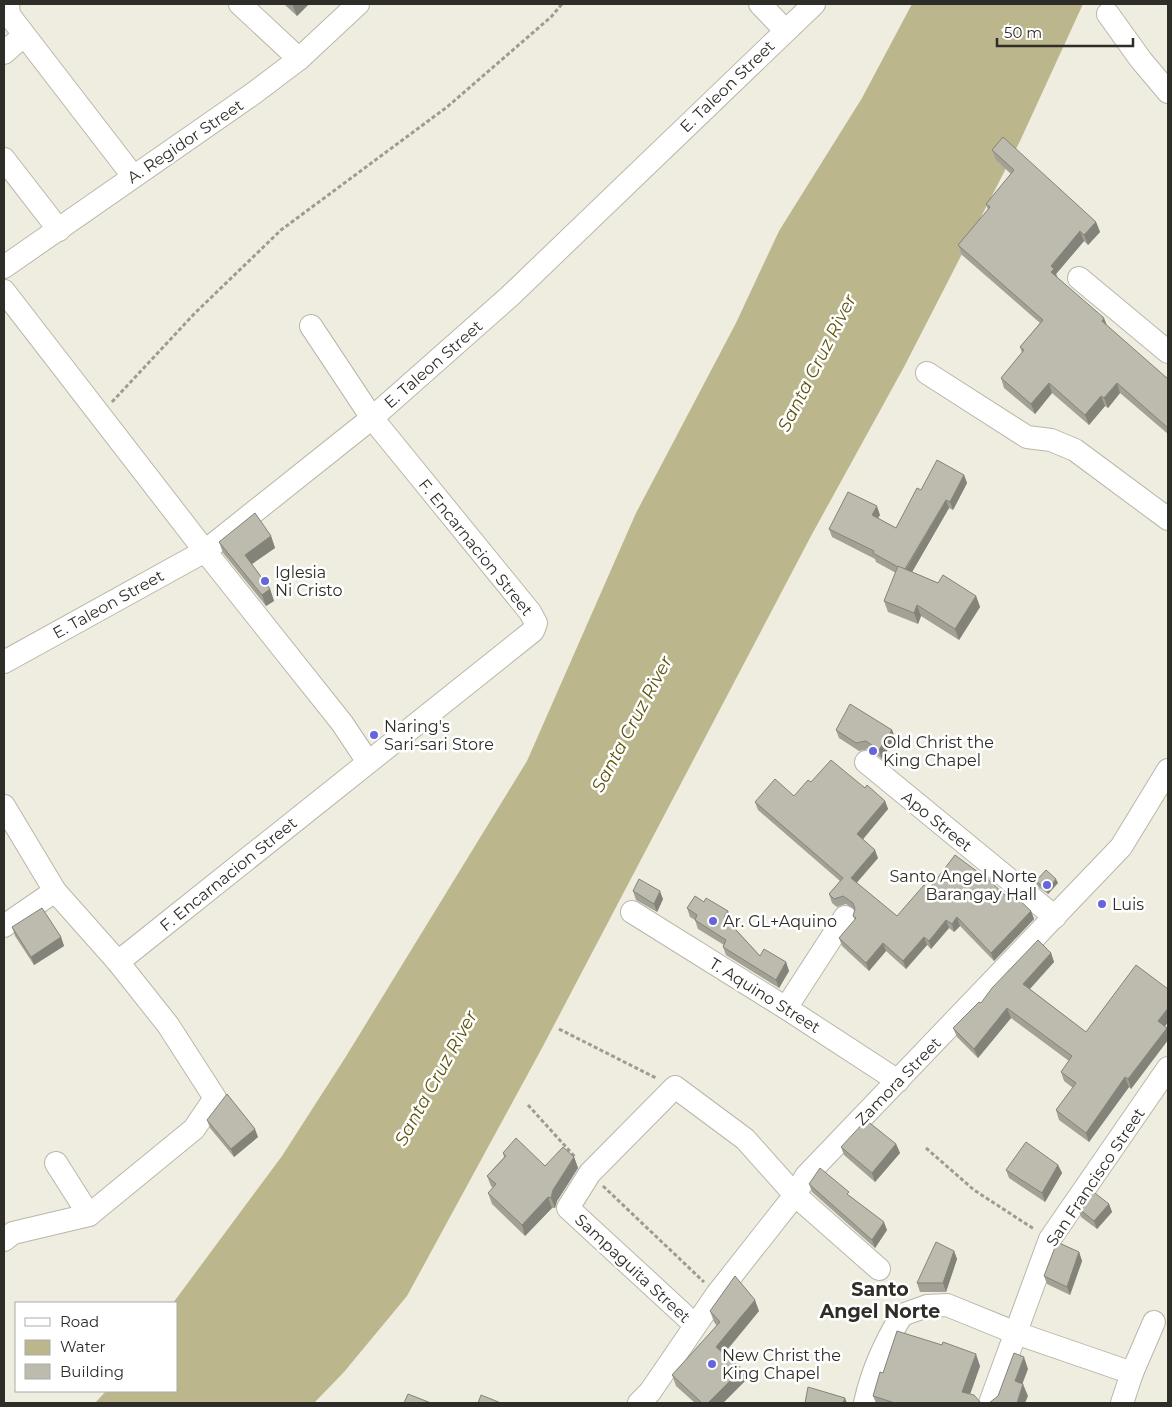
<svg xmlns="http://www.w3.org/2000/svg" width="1172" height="1407" font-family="Montserrat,sans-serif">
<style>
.water{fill:#bcb68c}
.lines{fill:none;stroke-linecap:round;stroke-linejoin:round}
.minor-casing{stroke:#b9b7aa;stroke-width:24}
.path{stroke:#9e9c92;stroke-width:3;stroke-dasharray:4 2.5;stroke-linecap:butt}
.minor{stroke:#fff;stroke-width:22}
.wall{fill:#a3a196}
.shaded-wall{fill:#84837a}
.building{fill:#bdbbae;stroke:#84837a}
.poi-dot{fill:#6664de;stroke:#fff;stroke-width:2}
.labels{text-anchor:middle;stroke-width:5;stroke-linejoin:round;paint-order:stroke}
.street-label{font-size:16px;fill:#2e2d28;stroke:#fff}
.poi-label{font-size:16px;fill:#2e2d28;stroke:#fff;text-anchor:start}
.water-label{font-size:18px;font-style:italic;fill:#5f540c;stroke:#fff}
.quarter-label{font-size:19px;font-weight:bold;fill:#2e2d28;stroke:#fff}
</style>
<rect width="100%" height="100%" fill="#efeddf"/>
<polygon class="water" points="912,4 1083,4 1020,141 904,367 811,536 542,1048 407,1296 344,1372 314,1403 95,1403 106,1391 176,1391 176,1303 173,1303 282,1156 345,1058 527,761 636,513 736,323 779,231 862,98"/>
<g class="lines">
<g class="minor-casing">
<g id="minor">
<polyline points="8,4 9,15 133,176"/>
<polyline points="240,4 299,59"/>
<polyline points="760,4 785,30"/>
<polyline points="1108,14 1141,60 1168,92"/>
<polyline points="4,53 24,35"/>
<polyline points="4,159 59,230"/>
<polyline points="4,267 254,93 299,59 358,4"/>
<polyline points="1079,278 1168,352"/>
<polyline points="4,291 205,551 342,723 368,762"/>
<polyline points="927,373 1027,437 1051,440 1075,450 1168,519"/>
<polyline points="4,662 205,551 372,418 510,296 814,4"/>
<polyline points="866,762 1055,917"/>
<polyline points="4,806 55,891 118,962 168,1025 215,1098 194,1129 89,1215 13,1233 4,1240"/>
<polyline points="632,912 786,1008 898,1081"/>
<polyline points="4,926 55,891"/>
<polyline points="118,962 533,631 536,623 530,612 372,418 311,326"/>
<polyline points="786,1008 845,917"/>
<polyline points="56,1163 89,1215"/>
<polyline points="695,1325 568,1208 590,1173 675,1087 745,1139 795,1195 879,1269"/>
<polyline points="1132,1373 1154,1322"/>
<polyline points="639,1403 650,1392 717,1294 795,1195 806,1176 1121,847 1168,770"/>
<path d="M 865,1403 C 872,1371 885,1342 902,1315 L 927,1306 L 947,1305 L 1016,1333 L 1132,1373 L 1122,1403"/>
<polyline points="990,1403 1050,1239 1168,1068"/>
</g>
</g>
<g class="path">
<polyline points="112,402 194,314 281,230 447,107 551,17 562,4"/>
<polyline points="559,1029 656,1078"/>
<polyline points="528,1105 576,1158"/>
<polyline points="926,1148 974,1190 1034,1229"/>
<polyline points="603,1186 704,1282"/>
</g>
<use href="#minor" class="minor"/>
</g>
<g class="wall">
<polygon points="284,4 309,4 297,16"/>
<polygon points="992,150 1096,222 1100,232 1088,245 1084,241 1056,274 1058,278 1107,326 1168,379 1168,434 1120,393 1108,408 1105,406 1089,425 1052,393 1035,414 1004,388 1001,378 1022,353 1020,347 1040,323 962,255 958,245 988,210 986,204 1011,174 996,160"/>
<polygon points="964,475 967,483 953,510 949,508 912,572 938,583 976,596 980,607 959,640 921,616 918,624 888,612 884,601 896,573 876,562 875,559 832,537 829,529 880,515 878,518 896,528 921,490"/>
<polygon points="271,536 275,548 252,564 270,589 274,601 266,606 223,553 219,542"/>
<polygon points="836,730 892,730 895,738 882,759 869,749 859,751 839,738"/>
<polygon points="811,782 865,788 885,801 888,809 862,839 878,858 856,883 897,916 929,889 1008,898 1031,911 1034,919 994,961 960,926 954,932 949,928 931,949 927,945 906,969 886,951 869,971 842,946 839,938 855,920 853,916 855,910 846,904 837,907 832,903 829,894 840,881 758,810 755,802 794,796"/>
<polygon points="1036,881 1058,883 1048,894 1037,886"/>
<polygon points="633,891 663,899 657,912 636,900"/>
<polygon points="704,902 728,911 731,919 729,922 760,956 786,962 789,971 779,988 726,955 723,947 724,945 698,929 695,920 690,917 687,908"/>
<polygon points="12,927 61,937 64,946 34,965 15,936"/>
<polygon points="1051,953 1054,962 1030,989 1086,1032 1165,1026 1168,1031 1168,1040 1131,1089 1129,1087 1089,1142 1059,1120 1056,1110 1073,1088 1064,1081 1061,1072 1069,1061 1011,1018 978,1058 957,1037 953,1028 981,1003"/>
<polygon points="207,1120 258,1137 234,1157 210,1128"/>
<polygon points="896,1144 900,1153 875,1182 844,1155 841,1147"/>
<polygon points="503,1153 545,1166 574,1157 578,1168 557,1201 555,1208 552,1208 525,1236 492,1204 488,1193 493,1188 491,1186 487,1176 504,1157"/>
<polygon points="1058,1165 1062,1173 1045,1202 1009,1178 1006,1170"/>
<polygon points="809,1184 850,1196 887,1230 875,1248 812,1192"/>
<polygon points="1109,1204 1112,1212 1097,1229 1081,1217 1078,1208"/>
<polygon points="954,1251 957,1259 946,1292 920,1292 917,1283"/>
<polygon points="1079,1252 1082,1261 1070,1295 1047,1284 1044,1276"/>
<polygon points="710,1311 759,1311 724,1354 746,1380 723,1403 695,1403 676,1386 672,1375 717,1326 714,1322"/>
<polygon points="980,1366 970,1394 981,1403 876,1403 873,1396 883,1373"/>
</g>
<g class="shaded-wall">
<polygon points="292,4 309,4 297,16"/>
<polygon points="1096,222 1100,232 1088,245 1084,235"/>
<polygon points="1080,231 1084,241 1056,274 1058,279 1051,272 1051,266"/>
<polygon points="1104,318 1108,328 1102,321"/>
<polygon points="1049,383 1052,393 1035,414 1031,404"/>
<polygon points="1117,383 1120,393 1108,408 1104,398"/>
<polygon points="1101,396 1105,406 1089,425 1085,415"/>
<polygon points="964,475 967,483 953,510 950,502"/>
<polygon points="946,500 949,508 908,579 905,571"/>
<polygon points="877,506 880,515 875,523 872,515"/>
<polygon points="271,536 275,548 249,566 245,555"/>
<polygon points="270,589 274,601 266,606 262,595"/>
<polygon points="976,596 980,607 959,640 955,629"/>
<polygon points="917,605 921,616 918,624 914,613"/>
<polygon points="892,730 895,738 882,759 879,750"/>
<polygon points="885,801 888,809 860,843 857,834"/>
<polygon points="875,850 878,858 854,886 851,878"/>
<polygon points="1056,879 1058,883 1048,894 1047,890"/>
<polygon points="660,891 663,899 657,912 654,904"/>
<polygon points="728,911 731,919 727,925 724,917"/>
<polygon points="1031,911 1034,919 994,961 991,953"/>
<polygon points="957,917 960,926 954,932 952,924"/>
<polygon points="946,920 949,928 931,949 929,941"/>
<polygon points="61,937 64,946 34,965 31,957"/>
<polygon points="924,937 927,945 906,969 903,961"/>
<polygon points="883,943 886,951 869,971 866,963"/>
<polygon points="1051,953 1054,962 1026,993 1023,984"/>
<polygon points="786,962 789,971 779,988 776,980"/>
<polygon points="1007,1008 1011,1018 978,1058 974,1049"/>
<polygon points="1168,1008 1168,1022 1162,1031 1158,1021"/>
<polygon points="1167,1028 1168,1031 1168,1040 1131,1089 1128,1079"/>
<polygon points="1125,1077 1129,1087 1089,1142 1086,1133"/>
<polygon points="255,1129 258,1137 234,1157 231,1149"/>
<polygon points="896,1144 900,1153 875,1182 872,1173"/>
<polygon points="574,1157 578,1168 557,1201 555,1208 551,1198 553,1190"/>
<polygon points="1058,1165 1062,1173 1045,1202 1042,1193"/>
<polygon points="548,1197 552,1208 525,1236 522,1225"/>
<polygon points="1109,1204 1112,1212 1097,1229 1094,1221"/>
<polygon points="884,1222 887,1230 875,1248 872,1240"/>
<polygon points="954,1251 957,1259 946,1292 943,1283"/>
<polygon points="1079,1252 1082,1261 1070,1295 1067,1287"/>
<polygon points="755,1300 759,1311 720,1358 716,1347"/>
<polygon points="976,1354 980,1366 967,1403 962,1392"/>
<polygon points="1024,1357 1028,1369 1019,1393 1015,1381"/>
<polygon points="742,1369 746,1380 723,1403 708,1403"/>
<polygon points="1023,1384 1028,1396 1025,1403 1017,1403"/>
<polygon points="845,1398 847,1403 843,1403"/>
</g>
<g class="building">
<polygon points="1003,137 1096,222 1084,235 1080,231 1051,266 1054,269 1051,272 1104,318 1102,321 1168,379 1168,428 1117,383 1104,398 1101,396 1085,415 1049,383 1031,404 1001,378 1024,350 1020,347 1043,320 958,245 990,207 986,204 1014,170 992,150"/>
<polygon points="937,460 964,475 950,502 946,500 905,569 898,567 873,553 874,551 829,529 848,492 877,506 872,515 896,528 917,488 921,490"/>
<polygon points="255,513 271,536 245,555 270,589 262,595 219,542"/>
<polygon points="898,566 938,583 943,575 976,596 955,629 917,605 914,613 884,601"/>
<polygon points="850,704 892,730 879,750 866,741 856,743 836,730"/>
<polygon points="831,760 854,779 865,788 867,785 885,801 857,834 875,850 851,878 897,916 924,885 929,889 955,855 990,881 1008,898 1013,894 1031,911 991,953 957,917 952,924 946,920 929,941 924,937 903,961 883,943 866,963 839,938 856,918 853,916 855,909 853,903 843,896 834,899 829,894 843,878 755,802 775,779 794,796 808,780 811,782"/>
<polygon points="1046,870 1056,879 1047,890 1036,881"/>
<polygon points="639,879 660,891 654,904 633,891"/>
<polygon points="695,896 704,902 706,898 728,911 724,917 760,956 764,949 786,962 776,980 723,947 726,940 695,920 697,915 687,908"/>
<polygon points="42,908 61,937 31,957 12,927"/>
<polygon points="1038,940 1051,953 1023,984 1086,1032 1136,965 1168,989 1168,1008 1158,1021 1167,1028 1128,1079 1125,1077 1086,1133 1056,1110 1076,1083 1061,1072 1072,1056 1007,1008 974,1049 953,1028 979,1002 981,1003 992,988"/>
<polygon points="227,1094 255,1129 231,1149 207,1120"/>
<polygon points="866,1120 896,1144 872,1173 841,1147"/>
<polygon points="516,1138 545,1166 563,1147 574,1157 553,1190 551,1198 548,1197 522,1225 488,1193 496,1184 487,1176 506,1156 503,1153"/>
<polygon points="1026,1142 1058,1165 1042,1193 1006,1170"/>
<polygon points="820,1168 849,1192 847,1194 884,1222 872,1240 809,1184"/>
<polygon points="1091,1190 1109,1204 1094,1221 1078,1208"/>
<polygon points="936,1242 954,1251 943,1283 917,1283"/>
<polygon points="1057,1242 1079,1252 1067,1287 1044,1276"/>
<polygon points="735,1276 755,1300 716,1347 742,1369 708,1403 702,1403 672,1375 720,1322 710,1311"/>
<polygon points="897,1331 942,1345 943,1342 976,1354 962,1392 974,1395 981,1403 895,1403 873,1396 880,1372 883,1373"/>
<polygon points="1014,1353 1024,1357 1015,1381 1023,1384 1017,1403 989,1403 998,1396"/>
<polygon points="808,1387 845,1398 843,1403 805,1403"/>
<polygon points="408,1394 431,1403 404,1403"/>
<polygon points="481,1395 501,1403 478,1403"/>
</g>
<g class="poi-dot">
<circle cx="265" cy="581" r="5"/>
<circle cx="374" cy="735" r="5"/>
<circle cx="873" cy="751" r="5"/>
<circle cx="1047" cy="885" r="5"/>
<circle cx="1102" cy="904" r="5"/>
<circle cx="713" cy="921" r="5"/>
<circle cx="712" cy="1364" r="5"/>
</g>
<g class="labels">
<g class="street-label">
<text transform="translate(727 86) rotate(-44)" y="6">E. Taleon Street</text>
<text transform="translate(185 141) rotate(-34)" y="6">A. Regidor Street</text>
<text transform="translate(433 364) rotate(-41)" y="6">E. Taleon Street</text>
<text transform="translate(476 547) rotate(51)" y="6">F. Encarnacion Street</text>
<text transform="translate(108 604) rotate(-29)" y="6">E. Taleon Street</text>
<text transform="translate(937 821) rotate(39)" y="6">Apo Street</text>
<text transform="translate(228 874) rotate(-39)" y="6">F. Encarnacion Street</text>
<text transform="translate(765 995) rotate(32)" y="6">T. Aquino Street</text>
<text transform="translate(898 1081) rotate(-46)" y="6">Zamora Street</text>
<text transform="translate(1095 1177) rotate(-56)" y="6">San Francisco Street</text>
<text transform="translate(633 1268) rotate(43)" y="6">Sampaguita Street</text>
</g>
<g class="poi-label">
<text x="275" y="578">Iglesia<tspan x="275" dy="18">Ni Cristo</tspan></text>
<text x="384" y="732">Naring's<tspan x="384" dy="18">Sari-sari Store</tspan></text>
<text x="883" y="748">Old Christ the<tspan x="883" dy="18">King Chapel</tspan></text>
<text x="1037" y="882" text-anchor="end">Santo Angel Norte<tspan x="1037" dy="18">Barangay Hall</tspan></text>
<text x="1112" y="910">Luis</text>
<text x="723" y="927">Ar. GL+Aquino</text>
<text x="722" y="1361">New Christ the<tspan x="722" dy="18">King Chapel</tspan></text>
</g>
<g class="water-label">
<text transform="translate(817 363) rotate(-63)" y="6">Santa Cruz River</text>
<text transform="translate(632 724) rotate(-62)" y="6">Santa Cruz River</text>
<text transform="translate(436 1078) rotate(-61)" y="6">Santa Cruz River</text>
</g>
<g class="quarter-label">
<text x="880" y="1296">Santo<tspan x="880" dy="22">Angel Norte</tspan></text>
</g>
</g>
<rect width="1172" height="1407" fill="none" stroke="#2e2d28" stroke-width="10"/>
<rect x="15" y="1302" width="162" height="90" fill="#ffffff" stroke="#ababa9"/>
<rect x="25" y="1318" width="25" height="8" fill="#ffffff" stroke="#ababa9"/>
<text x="60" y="1327" font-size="15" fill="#2e2d28">Road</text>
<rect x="25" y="1340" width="25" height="15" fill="#bcb68c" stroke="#ababa9"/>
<text x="60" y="1352" font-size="15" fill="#2e2d28">Water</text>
<rect x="25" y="1364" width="25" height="15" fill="#bdbbae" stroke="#ababa9"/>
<text x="60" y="1377" font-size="15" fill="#2e2d28">Building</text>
<path d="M997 38v8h136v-8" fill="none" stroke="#2e2d28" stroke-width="2.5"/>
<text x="1004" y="38" font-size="15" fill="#2e2d28" stroke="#ffffff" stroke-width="4" paint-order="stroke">50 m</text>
</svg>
